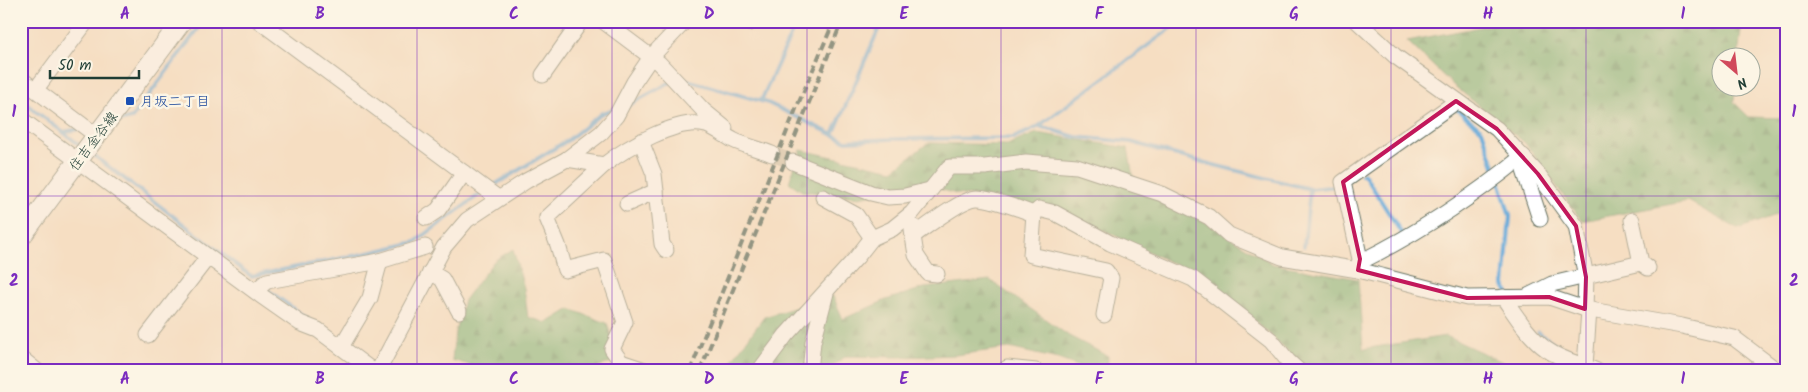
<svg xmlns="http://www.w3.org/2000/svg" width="1808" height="392" font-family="Kalam,'Klee One',sans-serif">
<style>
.forest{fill:url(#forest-firs);stroke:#487754}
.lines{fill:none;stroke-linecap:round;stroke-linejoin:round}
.stream{stroke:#64a8d9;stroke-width:4}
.minor-tunnel{stroke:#cabea6;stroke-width:15;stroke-dasharray:15 8;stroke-linecap:butt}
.minor-casing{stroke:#6a7566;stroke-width:17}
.major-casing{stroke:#6a7566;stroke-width:21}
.minor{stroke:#fff;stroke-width:15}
.major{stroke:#fff;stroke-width:19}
.rail{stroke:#1f3d34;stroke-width:4;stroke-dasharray:8 4;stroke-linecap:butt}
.marked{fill:none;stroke:#c2185b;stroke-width:4;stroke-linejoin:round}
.grid{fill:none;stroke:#7b2cbf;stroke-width:1;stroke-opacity:0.55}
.transit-dot{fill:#1a4fb4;stroke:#fcf5e5;stroke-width:2}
.labels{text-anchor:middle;stroke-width:5;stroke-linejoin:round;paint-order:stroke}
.transit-label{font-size:14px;fill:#164399;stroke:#fcf5e5;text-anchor:start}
.street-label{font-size:14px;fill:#1f3d34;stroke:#fcf5e5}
.neatline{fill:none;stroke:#7b2cbf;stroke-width:2}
.grid-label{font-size:16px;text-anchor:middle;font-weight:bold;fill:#7b2cbf}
</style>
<defs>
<pattern id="forest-firs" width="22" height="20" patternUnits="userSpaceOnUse" patternTransform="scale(1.25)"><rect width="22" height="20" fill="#71b173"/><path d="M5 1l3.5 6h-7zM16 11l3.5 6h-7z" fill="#5c915f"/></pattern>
</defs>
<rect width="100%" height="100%" fill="#fcf5e5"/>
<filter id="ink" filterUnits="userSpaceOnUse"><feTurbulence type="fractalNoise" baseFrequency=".02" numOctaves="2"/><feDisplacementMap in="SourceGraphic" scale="10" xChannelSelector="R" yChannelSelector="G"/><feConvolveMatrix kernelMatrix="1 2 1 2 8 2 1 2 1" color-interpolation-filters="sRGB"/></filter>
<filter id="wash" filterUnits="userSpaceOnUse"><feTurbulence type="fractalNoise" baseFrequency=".0096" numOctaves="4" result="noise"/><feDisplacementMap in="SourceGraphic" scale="20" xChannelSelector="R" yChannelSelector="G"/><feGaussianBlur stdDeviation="1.12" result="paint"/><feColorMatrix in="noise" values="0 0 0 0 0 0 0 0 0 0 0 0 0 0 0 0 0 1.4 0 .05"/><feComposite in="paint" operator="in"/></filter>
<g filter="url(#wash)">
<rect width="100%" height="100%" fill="#f5dec2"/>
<g class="forest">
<polygon points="1512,21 1742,21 1738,57 1720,58 1720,88 1735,88 1734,102 1749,117 1787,118 1787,211 1738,229 1688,201 1582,221 1525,143 1452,84 1407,41"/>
<polygon points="1037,133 1128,148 1133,177 1273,264 1358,279 1363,349 1446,336 1522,371 1310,371 1213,283 1085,221 1030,204 956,194 923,184 859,197 802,191 789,182 801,150 893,170 928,143 1007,145"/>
<polygon points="513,249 524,288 528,317 547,323 570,309 607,323 612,340 614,361 586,371 491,371 452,360 455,332 464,300 494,261"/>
<polygon points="990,280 1069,336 1108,356 1107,371 1092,371 1058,359 1009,348 956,355 899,357 846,356 826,371 724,371 764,317 833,296 843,319 886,300 924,288"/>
</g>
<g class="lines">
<g class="stream">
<polyline points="680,78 768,103 846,141 891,139 1013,138 1036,128 1181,21"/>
<polyline points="21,100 81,146"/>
<polyline points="761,101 797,21"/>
<polyline points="627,106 671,82"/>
<polyline points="1454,107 1482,130 1496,172"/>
<polyline points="116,122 132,118 204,21"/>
<polyline points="1039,126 1076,137 1131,142 1194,160 1310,189 1339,186 1339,189"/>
<polyline points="64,132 79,129"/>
<polyline points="833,135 882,21"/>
<polyline points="91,153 251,276 368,253 415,242 483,192"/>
<polyline points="1362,175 1364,174 1402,234"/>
<polyline points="1499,181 1510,216 1504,285 1508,293"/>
<polyline points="491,187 568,140 602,113 615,109"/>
<polyline points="1304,246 1310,189"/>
<polyline points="265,288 308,319"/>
<polyline points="1538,332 1560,348 1582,357"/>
<polyline points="1588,359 1616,371"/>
</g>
</g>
</g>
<g filter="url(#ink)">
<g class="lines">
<polyline class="minor-tunnel" points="772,154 793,162"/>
<g class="minor-casing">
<g id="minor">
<polyline points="259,21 498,198"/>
<polyline points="603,21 659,63 703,110 725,128"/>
<polyline points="1357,21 1395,56 1497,129 1538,174 1576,226 1586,277 1585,309"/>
<polyline points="749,23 750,21"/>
<polyline points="543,75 581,21"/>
<polyline points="21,79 97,136"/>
<polyline points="36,89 87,21"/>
<polyline points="21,119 260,295 300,323 318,330 373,371"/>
<polyline points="641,141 654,174 662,244 666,250"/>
<polyline points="1520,158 1540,219"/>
<path d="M 567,159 L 604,165 C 626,148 678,117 706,125 C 715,128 724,135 733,140 C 745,146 760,149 772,154"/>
<polyline points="793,162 871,193 888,197 905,196 930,190"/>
<polyline points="604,165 547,218 558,245 565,270 604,260 625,322 612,349 621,362 648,371"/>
<polyline points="823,197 856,215 872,238"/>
<polyline points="627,204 656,191"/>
<polyline points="1034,214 1039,209 1055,213 1110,243 1193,279 1271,340 1288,361 1299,371"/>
<polyline points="426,218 438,210 464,173"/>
<polyline points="1632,220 1641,263 1648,268"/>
<polyline points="914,227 912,230 916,255 928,273 937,274"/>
<path d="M 913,236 C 926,227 963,198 977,198 C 991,198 1020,209 1034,214 L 1031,255 L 1106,271 L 1111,278 L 1104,315"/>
<path d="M 1360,262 C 1418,233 1472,198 1523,156"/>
<polyline points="1358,270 1360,259 1343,182 1457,101"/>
<polyline points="430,272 442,279 459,311"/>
<polyline points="255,291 267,281 380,261"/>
<polyline points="1528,296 1552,284 1641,263"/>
<path d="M 1503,297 C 1515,314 1528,336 1546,349 C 1561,360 1580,364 1597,371"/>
<polyline points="148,335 208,257"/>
<polyline points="341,347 370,298 380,261 425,247"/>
<polyline points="21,358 37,371"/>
<polyline points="1007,368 1036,371"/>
<polyline points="378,371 444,247 467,220 526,181 567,159 601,133 616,116 634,82 651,57 685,21"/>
<polyline points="759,371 786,335 857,257 872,238 892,229 912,213 949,167 985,167 1026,162 1077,166 1162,194 1209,217 1229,235 1282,257 1358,270 1467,298 1549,297 1585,309 1682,326 1734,338 1775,369 1780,371"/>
<polyline points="810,371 813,342 826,293"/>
<polyline points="1583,371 1585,366 1589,310"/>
</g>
</g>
<g class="major-casing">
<polyline id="major" points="21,237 182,21"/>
</g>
<use href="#minor" class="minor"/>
<use href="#major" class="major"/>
<g class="rail">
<polyline points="690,371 796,109 834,21"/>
<polyline points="700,371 842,21"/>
</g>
</g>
</g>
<path d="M0 0H1808V392H0ZM 1456,101 L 1497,129 L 1538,174 L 1576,226 L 1586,277 L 1585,309 L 1549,297 L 1467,298 L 1358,270 L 1360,259 L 1343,182 Z" fill="#f5dec2" fill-opacity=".55" fill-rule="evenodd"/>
<path class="marked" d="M 1456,101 L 1497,129 L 1538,174 L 1576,226 L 1586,277 L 1585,309 L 1549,297 L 1467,298 L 1358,270 L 1360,259 L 1343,182 Z"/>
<path class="grid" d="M 222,21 L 222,371M 417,21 L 417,371M 612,21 L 612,371M 807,21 L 807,371M 1001,21 L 1001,371M 1196,21 L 1196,371M 1391,21 L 1391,371M 1586,21 L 1586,371M 21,196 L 1787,196"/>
<rect class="transit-dot" x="125" y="96" width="10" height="10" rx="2.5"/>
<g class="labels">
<g class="transit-label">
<text x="140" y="106">月坂二丁目</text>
</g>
<g class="street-label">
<text transform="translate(93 141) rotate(-53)" y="5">住吉金谷線</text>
</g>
</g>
<rect width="1808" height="392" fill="none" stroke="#fcf5e5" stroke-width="55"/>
<g transform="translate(1736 72) rotate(152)"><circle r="24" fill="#fcf5e5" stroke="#a4ab9e"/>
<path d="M0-4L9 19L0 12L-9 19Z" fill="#d1495b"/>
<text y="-8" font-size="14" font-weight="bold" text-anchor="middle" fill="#1f3d34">N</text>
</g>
<path d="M50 70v8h89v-8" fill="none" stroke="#1f3d34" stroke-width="2.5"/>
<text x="58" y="70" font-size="15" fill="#1f3d34" stroke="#fcf5e5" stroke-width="4" paint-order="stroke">50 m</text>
<rect x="28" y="28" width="1752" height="336" class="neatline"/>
<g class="grid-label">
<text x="125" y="19">A</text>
<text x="320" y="19">B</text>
<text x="514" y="19">C</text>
<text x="709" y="19">D</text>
<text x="904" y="19">E</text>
<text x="1099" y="19">F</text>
<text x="1294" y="19">G</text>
<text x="1488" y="19">H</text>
<text x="1683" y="19">I</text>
<text x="14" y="117">1</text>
<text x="1794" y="117">1</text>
<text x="14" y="286">2</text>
<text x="1794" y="286">2</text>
<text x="125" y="384">A</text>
<text x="320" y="384">B</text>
<text x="514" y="384">C</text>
<text x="709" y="384">D</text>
<text x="904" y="384">E</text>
<text x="1099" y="384">F</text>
<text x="1294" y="384">G</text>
<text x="1488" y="384">H</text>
<text x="1683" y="384">I</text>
</g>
</svg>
